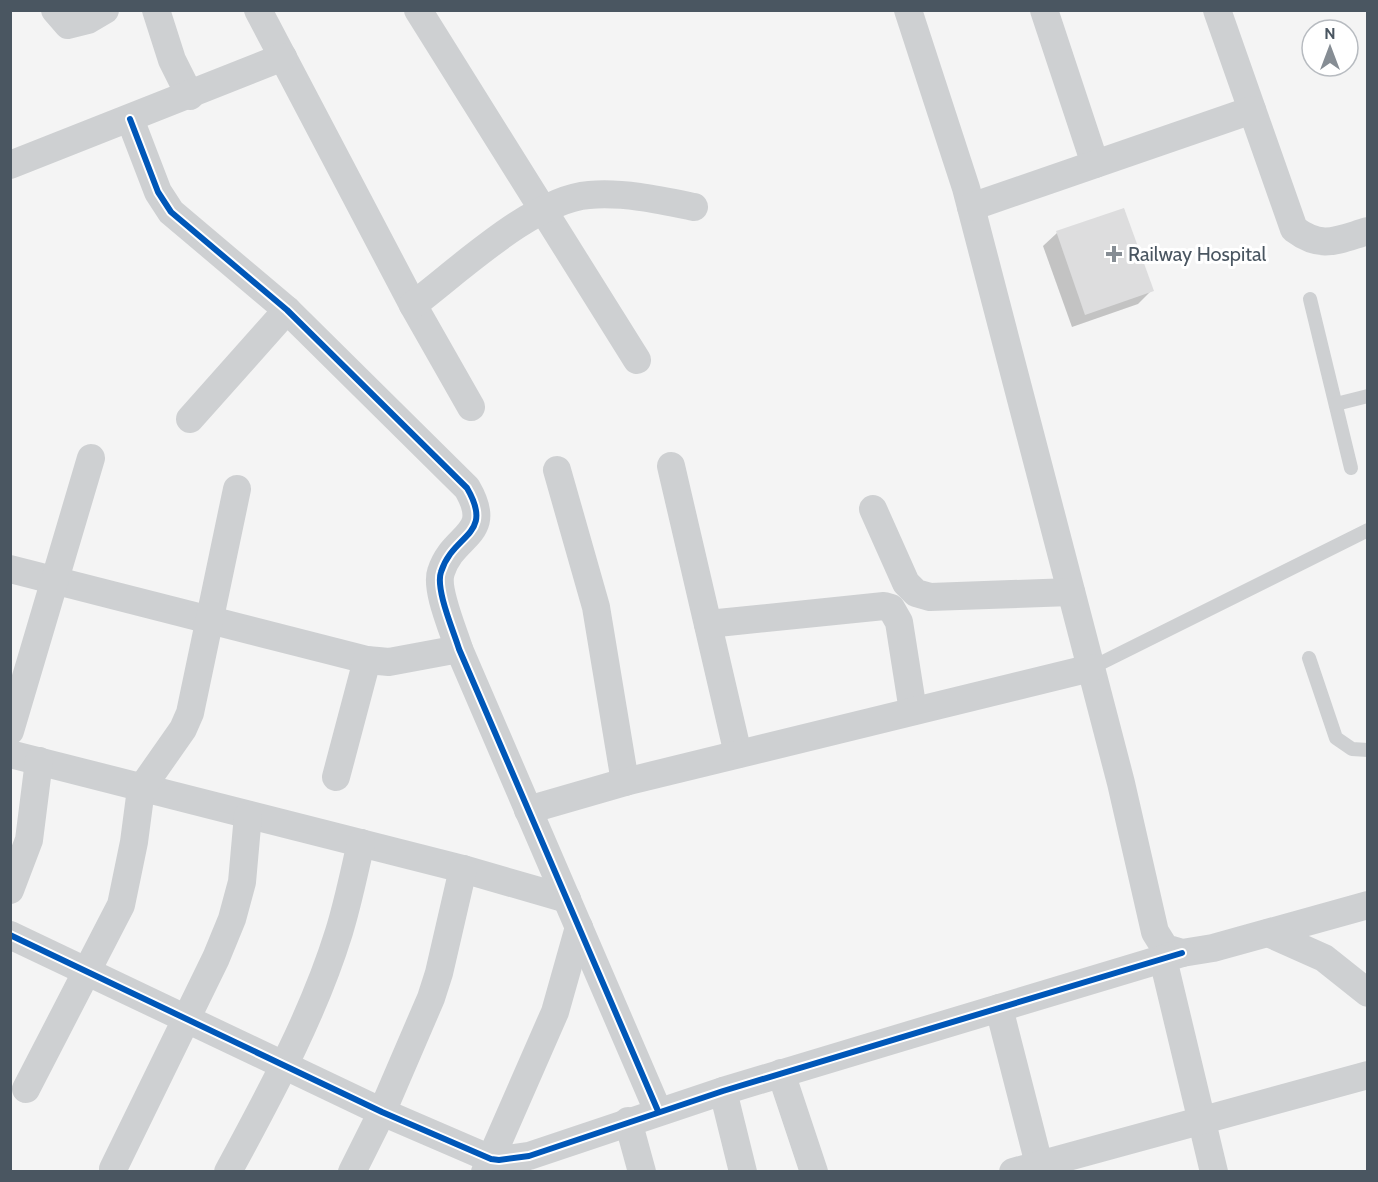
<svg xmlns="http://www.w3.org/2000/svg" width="1378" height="1182" font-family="Cabin,sans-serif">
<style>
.shadow{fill:#0003}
.building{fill:#ddddde}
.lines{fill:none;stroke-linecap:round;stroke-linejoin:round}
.lane{stroke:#ced0d2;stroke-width:14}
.street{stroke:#ced0d2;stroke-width:28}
.cycleway-casing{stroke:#fff;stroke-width:10}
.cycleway{stroke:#0057b8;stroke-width:6}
.poi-dot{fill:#868d94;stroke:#fff;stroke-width:2}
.labels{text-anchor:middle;stroke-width:6;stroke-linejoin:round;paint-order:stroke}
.poi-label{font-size:20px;fill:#4a5661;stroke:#fff;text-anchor:start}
</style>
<rect width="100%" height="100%" fill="#f4f4f4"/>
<polygon class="shadow" points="1057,233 1152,290 1138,304 1072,327 1043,246"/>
<polygon class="building" points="1124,208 1154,291 1085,315 1056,231"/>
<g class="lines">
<g class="lane">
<polyline points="1310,299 1351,468"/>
<polyline points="1336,404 1368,396"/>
<polyline points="1309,658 1336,738 1352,749 1368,750"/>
<polyline points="1091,668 1368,530"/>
</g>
<g class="street">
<polyline points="55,10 68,25 88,20 105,10"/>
<polyline points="156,10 172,60 190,96"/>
<polyline points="258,10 413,305 471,407"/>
<polyline points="418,10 637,360"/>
<polyline points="908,10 966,188 1121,783 1155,932 1165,948 1182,953 1213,948 1368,905"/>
<polyline points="1044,10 1095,164"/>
<path d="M 1217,10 L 1294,229 C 1322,250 1337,240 1368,231"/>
<path d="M 130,119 L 158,192 L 171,212 L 287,310 L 467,488 C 495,536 453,533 441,572 C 435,589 454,632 459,649 L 658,1111"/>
<polyline points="10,165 283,57"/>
<polyline points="971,207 1252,110"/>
<path d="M 413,305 C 458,271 534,199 589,195 C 624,192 660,200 694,207"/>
<polyline points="190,419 287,310"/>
<polyline points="671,466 738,754"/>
<polyline points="557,470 596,607 625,782"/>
<polyline points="873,509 906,583 916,593 930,597 1071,592"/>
<polyline points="10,569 367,660 389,662 459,649"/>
<polyline points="708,624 884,606 891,608 899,622 913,711"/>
<polyline points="10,731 91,458"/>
<polyline points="10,754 463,869 567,899"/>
<polyline points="336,777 367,660"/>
<polyline points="528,810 625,782 1091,668"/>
<polyline points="10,890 29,840 39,761"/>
<polyline points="1268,933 1324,958 1368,993"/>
<polyline points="10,935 382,1112 491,1159 499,1160 529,1156 723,1091 1182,953"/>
<polyline points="1163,959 1214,1172"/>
<polyline points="999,1008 1041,1172"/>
<polyline points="781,1073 814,1172"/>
<polyline points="26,1089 121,905 134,842 141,789 183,729 190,713 237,489"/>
<polyline points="723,1091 743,1172"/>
<polyline points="628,1121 642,1172"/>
<polyline points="113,1169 216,958 232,919 242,882 248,815"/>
<path d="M 228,1172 C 270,1094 313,1016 339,932 C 348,903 354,873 361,843"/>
<polyline points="352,1172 382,1112 431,998 439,973 463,869"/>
<polyline points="485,1172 555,1012 579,927"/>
<polyline points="1013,1172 1368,1075"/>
</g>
<g class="cycleway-casing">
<g id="cycleway">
<path d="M 130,119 L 158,192 L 171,212 L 287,310 L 467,488 C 495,536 453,533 441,572 C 435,589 454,632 459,649 L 658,1111"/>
<polyline points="10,935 382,1112 491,1159 499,1160 529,1156 723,1091 1182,953"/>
</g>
</g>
<use href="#cycleway" class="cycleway"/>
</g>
<path class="poi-dot" d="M1111 245h6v6h6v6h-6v6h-6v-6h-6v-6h6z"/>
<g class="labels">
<g class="poi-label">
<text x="1128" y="261">Railway Hospital</text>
</g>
</g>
<rect width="1378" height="1182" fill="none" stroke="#4a5661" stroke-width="24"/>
<g transform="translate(1330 48)"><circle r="28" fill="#ffffff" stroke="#b7bbc0" stroke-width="1.5"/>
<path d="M0-4.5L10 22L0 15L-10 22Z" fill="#868d94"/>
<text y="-9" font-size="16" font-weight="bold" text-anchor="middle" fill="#4a5661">N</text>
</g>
</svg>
